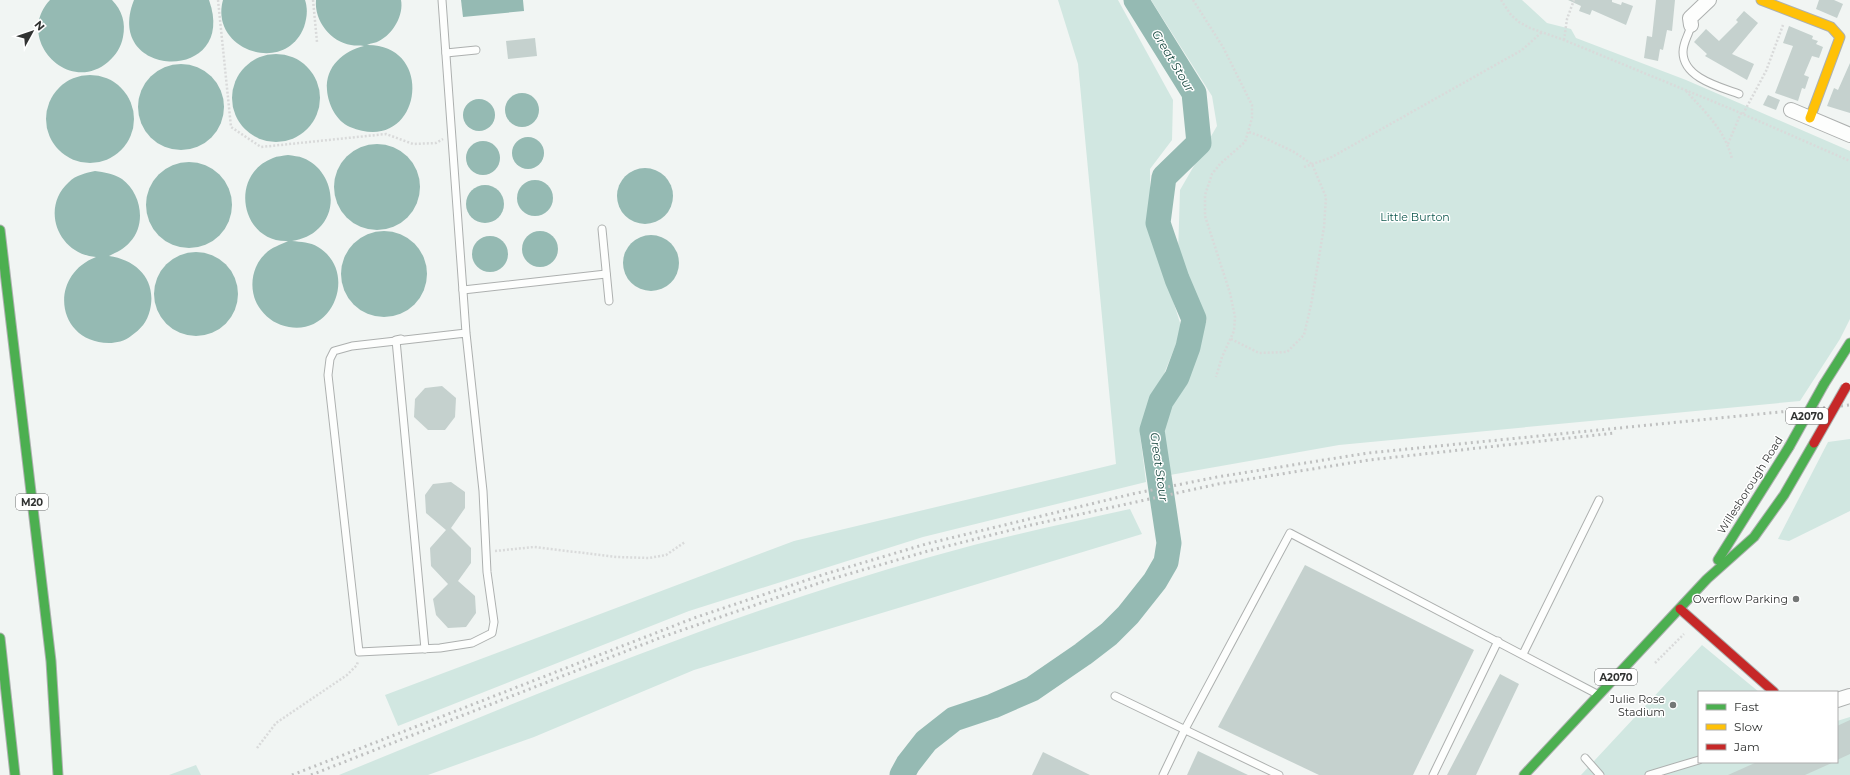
<svg xmlns="http://www.w3.org/2000/svg" width="1850" height="775" font-family="Montserrat,sans-serif">
<style>
.green{fill:#d1e7e1}
.water{fill:#95bab3}
.lines{fill:none;stroke-linecap:round;stroke-linejoin:round}
.river{stroke:#95bab3;stroke-width:25}
.building{fill:#c5d1ce}
.lane-casing{stroke:#adb0af;stroke-width:9}
.street-casing{stroke:#adb0af;stroke-width:16}
.fast-casing{stroke:#adb0af;stroke-width:11}
.slow-casing{stroke:#adb0af;stroke-width:11}
.jam-casing{stroke:#adb0af;stroke-width:11}
.path{stroke:#d9dada;stroke-width:2.5;stroke-dasharray:2 2;stroke-linecap:butt}
.lane{stroke:#fdfefd;stroke-width:7}
.street{stroke:#fdfefd;stroke-width:14}
.fast{stroke:#4caf50;stroke-width:9}
.slow{stroke:#ffc107;stroke-width:9}
.jam{stroke:#c62828;stroke-width:9}
.rail{stroke:#bfc0c0;stroke-width:3;stroke-dasharray:2 4;stroke-linecap:butt}
.fast-bridge-casing{stroke:#adb0af;stroke-width:11;stroke-linecap:butt}
.jam-bridge-casing{stroke:#adb0af;stroke-width:11;stroke-linecap:butt}
.fast-bridge{stroke:#4caf50;stroke-width:9}
.jam-bridge{stroke:#c62828;stroke-width:9}
.poi-dot{fill:#747776;stroke:#fff;stroke-width:1.5}
.labels{text-anchor:middle;stroke-width:3;stroke-linejoin:round;paint-order:stroke}
.shield{fill:#fff;stroke:#6f7070;stroke-width:1}
.shield-label{font-size:10px;font-weight:bold;fill:#313332}
.park-label{font-size:11px;fill:#0f584e;stroke:#fff}
.street-label{font-size:11px;fill:#313332;stroke:#fff}
.poi-label{font-size:11px;fill:#313332;stroke:#fff;text-anchor:end}
.water-label{font-size:12px;font-style:italic;fill:#1b4a42;stroke:#fff}
</style>
<rect width="100%" height="100%" fill="#f1f5f3"/>
<g class="green">
<polygon points="1058,0 1118,0 1173,100 1172,140 1150,169 1150,228 1182,329 1140,434 1146,482 923,537 689,611 398,726 385,695 794,541 1116,464 1078,64"/>
<polygon points="1151,0 1522,0 1547,23 1571,29 1576,38 1686,80 1850,151 1850,319 1840,339 1800,401 1339,445 1170,475 1162,433 1177,390 1207,320 1178,255 1180,190 1217,126 1212,96"/>
<polygon points="1850,439 1850,511 1789,541 1778,539 1828,442"/>
<path d="M 1130,509 L 1142,534 L 694,670 L 534,737 L 428,775 L 339,775 C 533,695 727,614 930,557 C 996,538 1063,524 1130,509 Z"/>
<polygon points="1702,645 1759,692 1699,692 1699,762 1837,762 1837,721 1850,717 1850,775 1581,775"/>
<polygon points="196,765 201,775 169,775"/>
</g>
<g class="water">
<path d="M 50,0 L 112,0 C 122,10 126,23 123,37 C 121,47 116,55 108,62 C 68,96 14,38 50,0 Z"/>
<path d="M 134,0 L 209,0 C 239,84 102,80 134,0 Z"/>
<path d="M 223,0 L 305,0 C 308,9 307,18 304,27 C 285,76 209,50 223,0 Z"/>
<path d="M 316,0 L 401,0 C 404,15 393,34 379,41 C 376,43 371,43 367,45 C 438,44 421,157 350,127 C 336,121 328,104 327,90 C 325,66 344,51 364,46 C 360,45 355,46 351,45 C 331,42 314,21 316,0 Z"/>
<polygon points="461,0 523,0 524,11 463,17"/>
<circle cx="276" cy="98" r="44"/>
<circle cx="181" cy="107" r="43"/>
<circle cx="90" cy="119" r="44"/>
<circle cx="522" cy="110" r="17"/>
<circle cx="479" cy="115" r="16"/>
<circle cx="528" cy="153" r="16"/>
<circle cx="483" cy="158" r="17"/>
<circle cx="377" cy="187" r="43"/>
<path d="M 288,155 C 293,156 299,156 303,158 C 330,168 341,207 319,228 C 311,236 303,239 292,241 C 301,242 310,242 318,247 C 358,271 334,335 289,327 C 277,325 268,319 261,310 C 248,294 250,268 265,254 C 272,247 280,245 288,241 C 241,243 228,175 273,158 C 277,156 283,156 288,155 Z"/>
<circle cx="189" cy="205" r="43"/>
<circle cx="645" cy="196" r="28"/>
<path d="M 95,171 C 104,172 114,174 122,179 C 141,193 147,224 130,242 C 124,249 117,252 109,256 C 137,260 157,280 150,310 C 147,322 141,329 131,336 C 125,341 116,343 109,343 C 57,343 47,276 96,257 C 58,254 40,208 69,182 C 76,175 86,173 95,171 Z"/>
<circle cx="535" cy="198" r="18"/>
<circle cx="485" cy="204" r="19"/>
<circle cx="540" cy="249" r="18"/>
<circle cx="384" cy="274" r="43"/>
<circle cx="651" cy="263" r="28"/>
<circle cx="490" cy="254" r="18"/>
<circle cx="196" cy="294" r="42"/>
</g>
<g class="lines">
<polyline class="river" points="902,775 908,764 926,741 954,719 993,706 1032,689 1083,654 1109,634 1128,615 1155,581 1166,562 1169,543 1152,430 1161,401 1177,377 1188,347 1194,319 1177,279 1158,223 1164,177 1199,143 1194,93 1136,0"/>
</g>
<g class="building">
<polygon points="1568,0 1612,0 1612,2 1621,5 1622,2 1633,6 1626,25 1592,10 1590,15 1579,11 1581,6"/>
<polygon points="1656,0 1675,0 1672,31 1667,30 1663,50 1660,49 1658,61 1644,58 1647,36 1652,37"/>
<polygon points="1819,0 1834,0 1843,4 1837,18 1816,9"/>
<polygon points="1744,11 1758,23 1732,54 1754,64 1747,80 1705,56 1707,54 1694,42 1706,29 1719,41 1738,22 1736,20"/>
<polygon points="1789,26 1813,36 1812,39 1818,41 1816,44 1823,47 1819,58 1812,56 1804,75 1809,77 1805,89 1802,88 1798,101 1775,93 1793,46 1783,43"/>
<polygon points="535,38 537,56 508,59 506,41"/>
<polygon points="1850,63 1850,113 1827,106 1834,88 1838,90"/>
<polygon points="1768,95 1780,100 1776,110 1763,105"/>
<polygon points="442,386 456,398 455,417 445,430 428,430 414,417 415,399 425,388"/>
<polygon points="451,482 465,492 465,508 451,528 471,548 471,563 458,581 475,596 476,613 466,627 448,628 436,615 433,599 448,584 431,566 430,548 446,530 426,513 425,495 433,484"/>
<polygon points="1305,565 1474,650 1413,775 1319,775 1218,727"/>
<polygon points="1500,674 1519,684 1476,775 1447,775"/>
<polygon points="1850,720 1850,754 1837,760 1837,726"/>
<polygon points="1198,751 1248,775 1187,775"/>
<polygon points="1043,752 1090,775 1032,775"/>
<polygon points="1757,762 1834,762 1805,775 1728,775"/>
</g>
<g class="lines">
<g class="lane-casing">
<g id="lane">
<polyline points="442,0 466,333 483,491 487,572 494,622 492,633 472,643 440,648 359,652 328,375 330,359 334,351 352,346 466,333"/>
<path d="M 1691,25 C 1689,35 1683,42 1683,52 C 1683,78 1720,87 1739,94"/>
<polyline points="446,53 476,50"/>
<polyline points="602,229 609,301"/>
<polyline points="463,290 606,274"/>
<polyline points="401,339 396,340 425,649"/>
<polyline points="1523,654 1599,500"/>
<polyline points="1115,696 1279,775"/>
<polyline points="1585,758 1600,775"/>
<polyline points="1163,775 1185,729 1290,533 1597,694"/>
<polyline points="1433,775 1498,641"/>
<polyline points="1649,775 1699,760"/>
</g>
</g>
<g class="street-casing">
<g id="street">
<polyline points="1691,25 1690,18 1709,0"/>
<polyline points="1791,110 1850,135"/>
<polyline points="1837,700 1850,696"/>
</g>
</g>
<g class="fast-casing">
<g id="fast">
<polyline points="0,230 51,661 58,775"/>
<polyline points="1824,384 1850,343"/>
<polyline points="1718,560 1789,447"/>
<polyline points="0,638 15,775"/>
<polyline points="1524,775 1707,579 1754,537 1784,495 1814,443"/>
</g>
</g>
<g class="slow-casing">
<polyline id="slow" points="1761,0 1831,27 1840,37 1810,118"/>
</g>
<g class="jam-casing">
<polyline id="jam" points="1680,609 1774,692"/>
</g>
<g class="path">
<polyline points="218,0 231,127 261,147 386,134 413,144 436,143 443,139"/>
<polyline points="313,0 317,42"/>
<polyline points="1193,0 1223,47 1252,105 1252,118 1245,142 1220,164 1212,174 1205,195 1205,216 1230,293 1235,317 1234,331 1222,357 1216,377"/>
<polyline points="1501,0 1511,15 1519,22 1530,28 1564,40 1729,108 1850,161"/>
<polyline points="1564,40 1567,19 1574,0"/>
<path d="M 1686,91 C 1705,112 1725,130 1732,159"/>
<polyline points="1743,114 1766,71 1783,25"/>
<polyline points="1728,144 1741,113"/>
<polyline points="1304,167 1330,158 1522,50 1542,32"/>
<polyline points="1231,339 1259,353 1287,352 1304,335 1311,305 1324,227 1326,197 1312,164 1294,152 1263,137 1249,132"/>
<polyline points="495,551 534,547 617,557 649,558 666,555 685,542"/>
<polyline points="1655,663 1684,634"/>
<polyline points="257,748 276,723 347,675 357,665 358,661"/>
</g>
<use href="#lane" class="lane"/>
<use href="#street" class="street"/>
<use href="#fast" class="fast"/>
<use href="#slow" class="slow"/>
<use href="#jam" class="jam"/>
<g class="rail">
<polyline points="292,775 694,618 825,574 926,544 1132,494 1217,477 1368,453 1850,405"/>
<polyline points="311,775 662,637 828,580 928,551 1031,525 1218,484 1369,460 1615,433"/>
</g>
<g class="fast-bridge-casing">
<polyline id="fast-bridge" points="1789,447 1824,384"/>
</g>
<g class="jam-bridge-casing">
<polyline id="jam-bridge" points="1814,443 1846,387"/>
</g>
<use href="#fast-bridge" class="fast-bridge"/>
<use href="#jam-bridge" class="jam-bridge"/>
</g>
<g class="poi-dot">
<circle cx="1796" cy="599" r="4"/>
<circle cx="1673" cy="705" r="4"/>
</g>
<g class="labels">
<g class="shield">
<rect x="1786" y="408" width="42" height="16" rx="3"/>
<rect x="16" y="494" width="32" height="16" rx="3"/>
<rect x="1595" y="669" width="42" height="16" rx="3"/>
</g>
<g class="shield-label">
<text x="1807" y="420">A2070</text>
<text x="32" y="506">M20</text>
<text x="1616" y="681">A2070</text>
</g>
<g class="park-label">
<text x="1415" y="221">Little Burton</text>
</g>
<g class="street-label">
<text transform="translate(1750 485) rotate(-58)" y="4">Willesborough Road</text>
</g>
<g class="poi-label">
<text x="1788" y="603">Overflow Parking</text>
<text x="1665" y="703">Julie Rose<tspan x="1665" dy="13">Stadium</tspan></text>
</g>
<g class="water-label">
<text transform="translate(1173 61) rotate(59)" y="4">Great Stour</text>
<text transform="translate(1159 467) rotate(82)" y="4">Great Stour</text>
</g>
</g>
<rect x="1698" y="691" width="140" height="72" fill="#ffffff" stroke="#adadad"/>
<rect x="1706" y="704" width="20" height="6" fill="#4caf50" stroke="#adadad"/>
<text x="1734" y="711" font-size="12" fill="#313332">Fast</text>
<rect x="1706" y="724" width="20" height="6" fill="#ffc107" stroke="#adadad"/>
<text x="1734" y="731" font-size="12" fill="#313332">Slow</text>
<rect x="1706" y="744" width="20" height="6" fill="#c62828" stroke="#adadad"/>
<text x="1734" y="751" font-size="12" fill="#313332">Jam</text>
<g transform="translate(32 32) rotate(50)" stroke="#ffffff" stroke-width="3" paint-order="stroke">
<path d="M0-3L7 15L0 10L-7 15Z" fill="#313332"/>
<text y="-6" font-size="11" font-weight="bold" text-anchor="middle" fill="#313332">N</text>
</g>
</svg>
